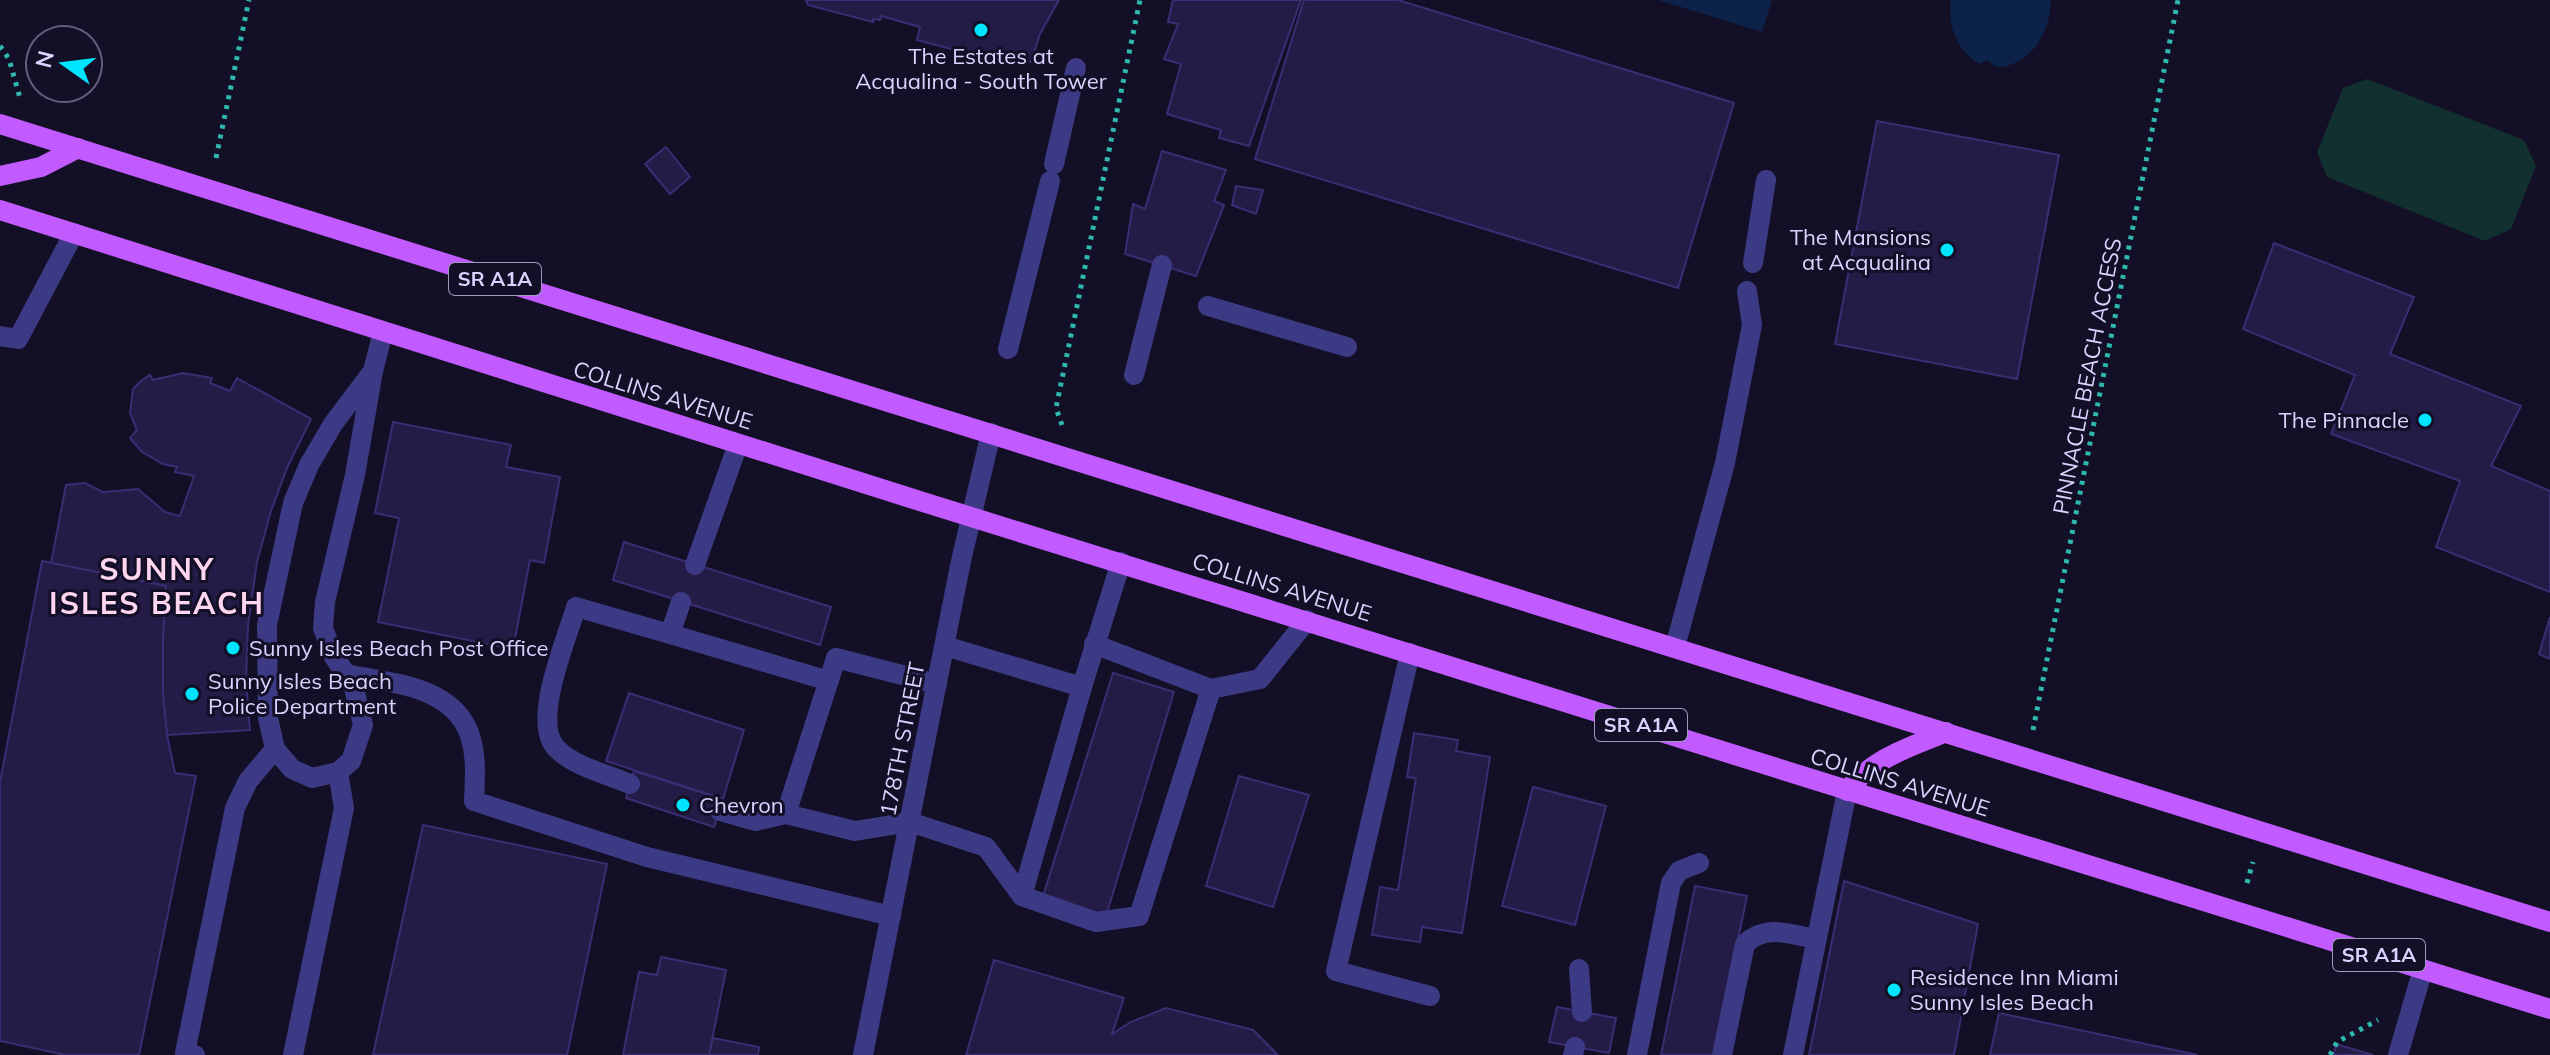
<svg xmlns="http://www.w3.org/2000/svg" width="2550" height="1055" font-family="Mulish,sans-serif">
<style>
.green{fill:#12302f}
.water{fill:#0c2248}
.building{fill:#241b47;stroke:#3b2d73;stroke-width:2}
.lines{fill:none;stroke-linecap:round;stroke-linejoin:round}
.path{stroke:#2fb8b0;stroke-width:5;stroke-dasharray:4 6;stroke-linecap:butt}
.lane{stroke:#3d3a85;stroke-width:20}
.street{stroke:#3d3a85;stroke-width:20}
.primary{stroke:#c25bff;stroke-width:20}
.poi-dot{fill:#00e5ff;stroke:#130f26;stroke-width:3}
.labels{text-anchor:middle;stroke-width:6;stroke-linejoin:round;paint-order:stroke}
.shield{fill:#130f26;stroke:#9e99be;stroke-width:2}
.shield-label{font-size:20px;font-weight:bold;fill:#d9d4ff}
.poi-label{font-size:22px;fill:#d9d4ff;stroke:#130f26;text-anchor:start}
.street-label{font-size:22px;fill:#d9d4ff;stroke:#130f26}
.district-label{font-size:30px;font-weight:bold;letter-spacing:2px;fill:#ffd6f0;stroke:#130f26}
</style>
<rect width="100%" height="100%" fill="#130f26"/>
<polygon class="green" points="2367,79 2524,140 2536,166 2511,229 2485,241 2327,177 2317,152 2343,88"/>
<g class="water">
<polygon points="1658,0 1772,0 1762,32"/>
<path d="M 1951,0 L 2051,0 C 2051,31 2031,67 1996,67 L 1987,60 L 1979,64 C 1956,49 1948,27 1951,0 Z"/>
</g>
<g class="building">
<polygon points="806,0 1059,0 1040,34 1031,62 998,52 996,61 917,40 920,27 881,16 880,20 873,19 873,22 808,5"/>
<polygon points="1173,0 1301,0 1249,146 1219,138 1221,130 1167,114 1181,64 1164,59 1178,24 1168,22"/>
<polygon points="1304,0 1398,0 1734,103 1678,288 1255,159"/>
<polygon points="1877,121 2059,155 2017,379 1835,344"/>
<polygon points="666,147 690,177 670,194 645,164"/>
<polygon points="1162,151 1226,170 1214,201 1224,205 1196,276 1125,254 1133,204 1145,209"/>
<polygon points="1236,186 1263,190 1256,214 1232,205"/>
<polygon points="2274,243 2414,297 2390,354 2521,406 2491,466 2550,491 2550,592 2436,547 2460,481 2331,434 2355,375 2243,329"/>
<polygon points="183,373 212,378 210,383 230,391 237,378 311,419 287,468 271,511 257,562 248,625 246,680 250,730 167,735 163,695 163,637 166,586 51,563 66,485 85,483 103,492 138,489 165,512 180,516 194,476 175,472 177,467 163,464 142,452 130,438 137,430 130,413 133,389 141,381 150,375 153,380"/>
<polygon points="393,422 511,445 506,467 560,477 544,563 530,560 513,649 378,622 399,518 375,513"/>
<polygon points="624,542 831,607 820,645 613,580"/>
<polygon points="42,561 166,586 163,637 163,695 167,735 175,773 196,776 139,1055 66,1055 0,1041 0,782"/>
<polygon points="2550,617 2550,659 2539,654"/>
<polygon points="1113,673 1174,692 1106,916 1043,896"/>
<polygon points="629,693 744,730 723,799 606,761"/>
<polygon points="1414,733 1458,740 1456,751 1490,757 1462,933 1422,927 1420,942 1372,935 1380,887 1398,890 1416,778 1407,777"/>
<polygon points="634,771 723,799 714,827 626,798"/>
<polygon points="1239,776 1309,795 1273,907 1206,886"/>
<polygon points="1533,787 1606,806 1575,925 1502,906"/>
<polygon points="423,825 607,864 567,1055 373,1055"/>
<polygon points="1844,881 1978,924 1954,1055 1809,1055"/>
<polygon points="1695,886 1747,896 1714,1055 1661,1055"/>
<polygon points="661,957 726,970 709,1055 623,1055 639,972 657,975"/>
<polygon points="994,960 1124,998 1112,1034 1131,1022 1166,1008 1253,1030 1278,1055 966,1055"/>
<polygon points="1557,1007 1616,1018 1609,1053 1549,1042"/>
<polygon points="1999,1013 2198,1055 1990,1055"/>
<polygon points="713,1038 759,1047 758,1055 709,1055"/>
<polygon points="2339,1045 2373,1055 2334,1055 2335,1047"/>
</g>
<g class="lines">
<g class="path">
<polyline points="0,46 9,59 20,98"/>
<polyline points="216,158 249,0"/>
<polyline points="1062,425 1056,408 1140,0"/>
<polyline points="2033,730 2178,0"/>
<polyline points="2247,883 2253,862"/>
<polyline points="2330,1055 2337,1042 2378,1020"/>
</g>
<g class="lane">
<polyline points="1054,164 1076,68"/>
<polyline points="1753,263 1766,180"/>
<polyline points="1208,306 1347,347"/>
<polyline points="0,336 18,339 74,233"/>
<polyline points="1008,349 1050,181"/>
<polyline points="373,371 333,424 309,465 293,503 267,625 268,718 275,749 292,769 312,778 338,772 351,761 363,725 353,684 334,657 323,628 325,602 355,475 373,371 383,332"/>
<polyline points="1134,375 1162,265"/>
<polyline points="695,565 738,444"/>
<polyline points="681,602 670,634 829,681"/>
<polyline points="1094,644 1211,689 1260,679 1307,620"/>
<polyline points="945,646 1082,687"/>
<polyline points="1675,647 1725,463 1752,325 1747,291"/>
<polyline points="1410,653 1336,971 1430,996"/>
<path d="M 346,674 C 389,683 451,685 469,733 C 477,754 475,779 474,801 L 647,857 L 891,916"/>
<polyline points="937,684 836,658 786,814 855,831 910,822 986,847 1022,896 1096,922 1139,916 1211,689"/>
<path d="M 630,784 C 607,774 575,767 557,749 C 530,723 567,639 576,607 L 670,634"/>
<polyline points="720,811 755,821 786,814"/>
<polyline points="1022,896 1082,687 1121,562"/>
<polyline points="1579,969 1582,1012"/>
<polyline points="195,1055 185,1053 235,808 248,781 275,749"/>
<polyline points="293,1055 344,808 338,772"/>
<polyline points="1573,1055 1575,1047"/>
<polyline points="1637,1055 1671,883 1679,871 1699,863"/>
<path d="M 1722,1055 L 1745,944 C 1766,924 1790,934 1816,939"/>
<polyline points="1793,1055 1847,791"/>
<polyline points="2398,1055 2423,969"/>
</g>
<polyline class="street" points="863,1055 961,561 991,433"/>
<g class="primary">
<polyline points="0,124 2550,922"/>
<polyline points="0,176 41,167 78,148"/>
<polyline points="0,210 923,502 2550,1009"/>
<path d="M 1847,791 C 1873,758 1908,748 1946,732"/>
</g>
</g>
<g class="poi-dot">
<circle cx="981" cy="30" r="8"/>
<circle cx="1947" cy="250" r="8"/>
<circle cx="2425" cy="420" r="8"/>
<circle cx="233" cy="648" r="8"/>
<circle cx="192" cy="694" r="8"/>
<circle cx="683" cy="805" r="8"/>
<circle cx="1894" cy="990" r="8"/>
</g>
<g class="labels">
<g class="shield">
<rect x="449" y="263" width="92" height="32" rx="6"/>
<rect x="1595" y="709" width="92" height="32" rx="6"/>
<rect x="2333" y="939" width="92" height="32" rx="6"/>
</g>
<g class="shield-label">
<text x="495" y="286">SR A1A</text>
<text x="1641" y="732">SR A1A</text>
<text x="2379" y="962">SR A1A</text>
</g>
<g class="poi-label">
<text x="981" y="64" text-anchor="middle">The Estates at<tspan x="981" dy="25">Acqualina - South Tower</tspan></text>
<text x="1931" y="245" text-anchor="end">The Mansions<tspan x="1931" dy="25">at Acqualina</tspan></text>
<text x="2409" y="428" text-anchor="end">The Pinnacle</text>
<text x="249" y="656">Sunny Isles Beach Post Office</text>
<text x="208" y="689">Sunny Isles Beach<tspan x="208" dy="25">Police Department</tspan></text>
<text x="699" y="813">Chevron</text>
<text x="1910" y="985">Residence Inn Miami<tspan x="1910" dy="25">Sunny Isles Beach</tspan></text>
</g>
<g class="street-label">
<text transform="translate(2087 376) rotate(-79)" y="8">PINNACLE BEACH ACCESS</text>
<text transform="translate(663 395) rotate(17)" y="8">COLLINS AVENUE</text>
<text transform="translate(1282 587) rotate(17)" y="8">COLLINS AVENUE</text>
<text transform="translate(902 739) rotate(-79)" y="8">178TH STREET</text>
<text transform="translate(1900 782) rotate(17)" y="8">COLLINS AVENUE</text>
</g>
<g class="district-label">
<text x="157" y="580">SUNNY<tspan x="157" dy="34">ISLES BEACH</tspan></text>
</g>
</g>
<g transform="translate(64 64) rotate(284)"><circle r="38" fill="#130f26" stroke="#625e7d" stroke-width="2"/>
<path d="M0-6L14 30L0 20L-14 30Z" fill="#00e5ff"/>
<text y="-12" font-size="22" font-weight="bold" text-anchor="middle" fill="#d9d4ff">N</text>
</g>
</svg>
